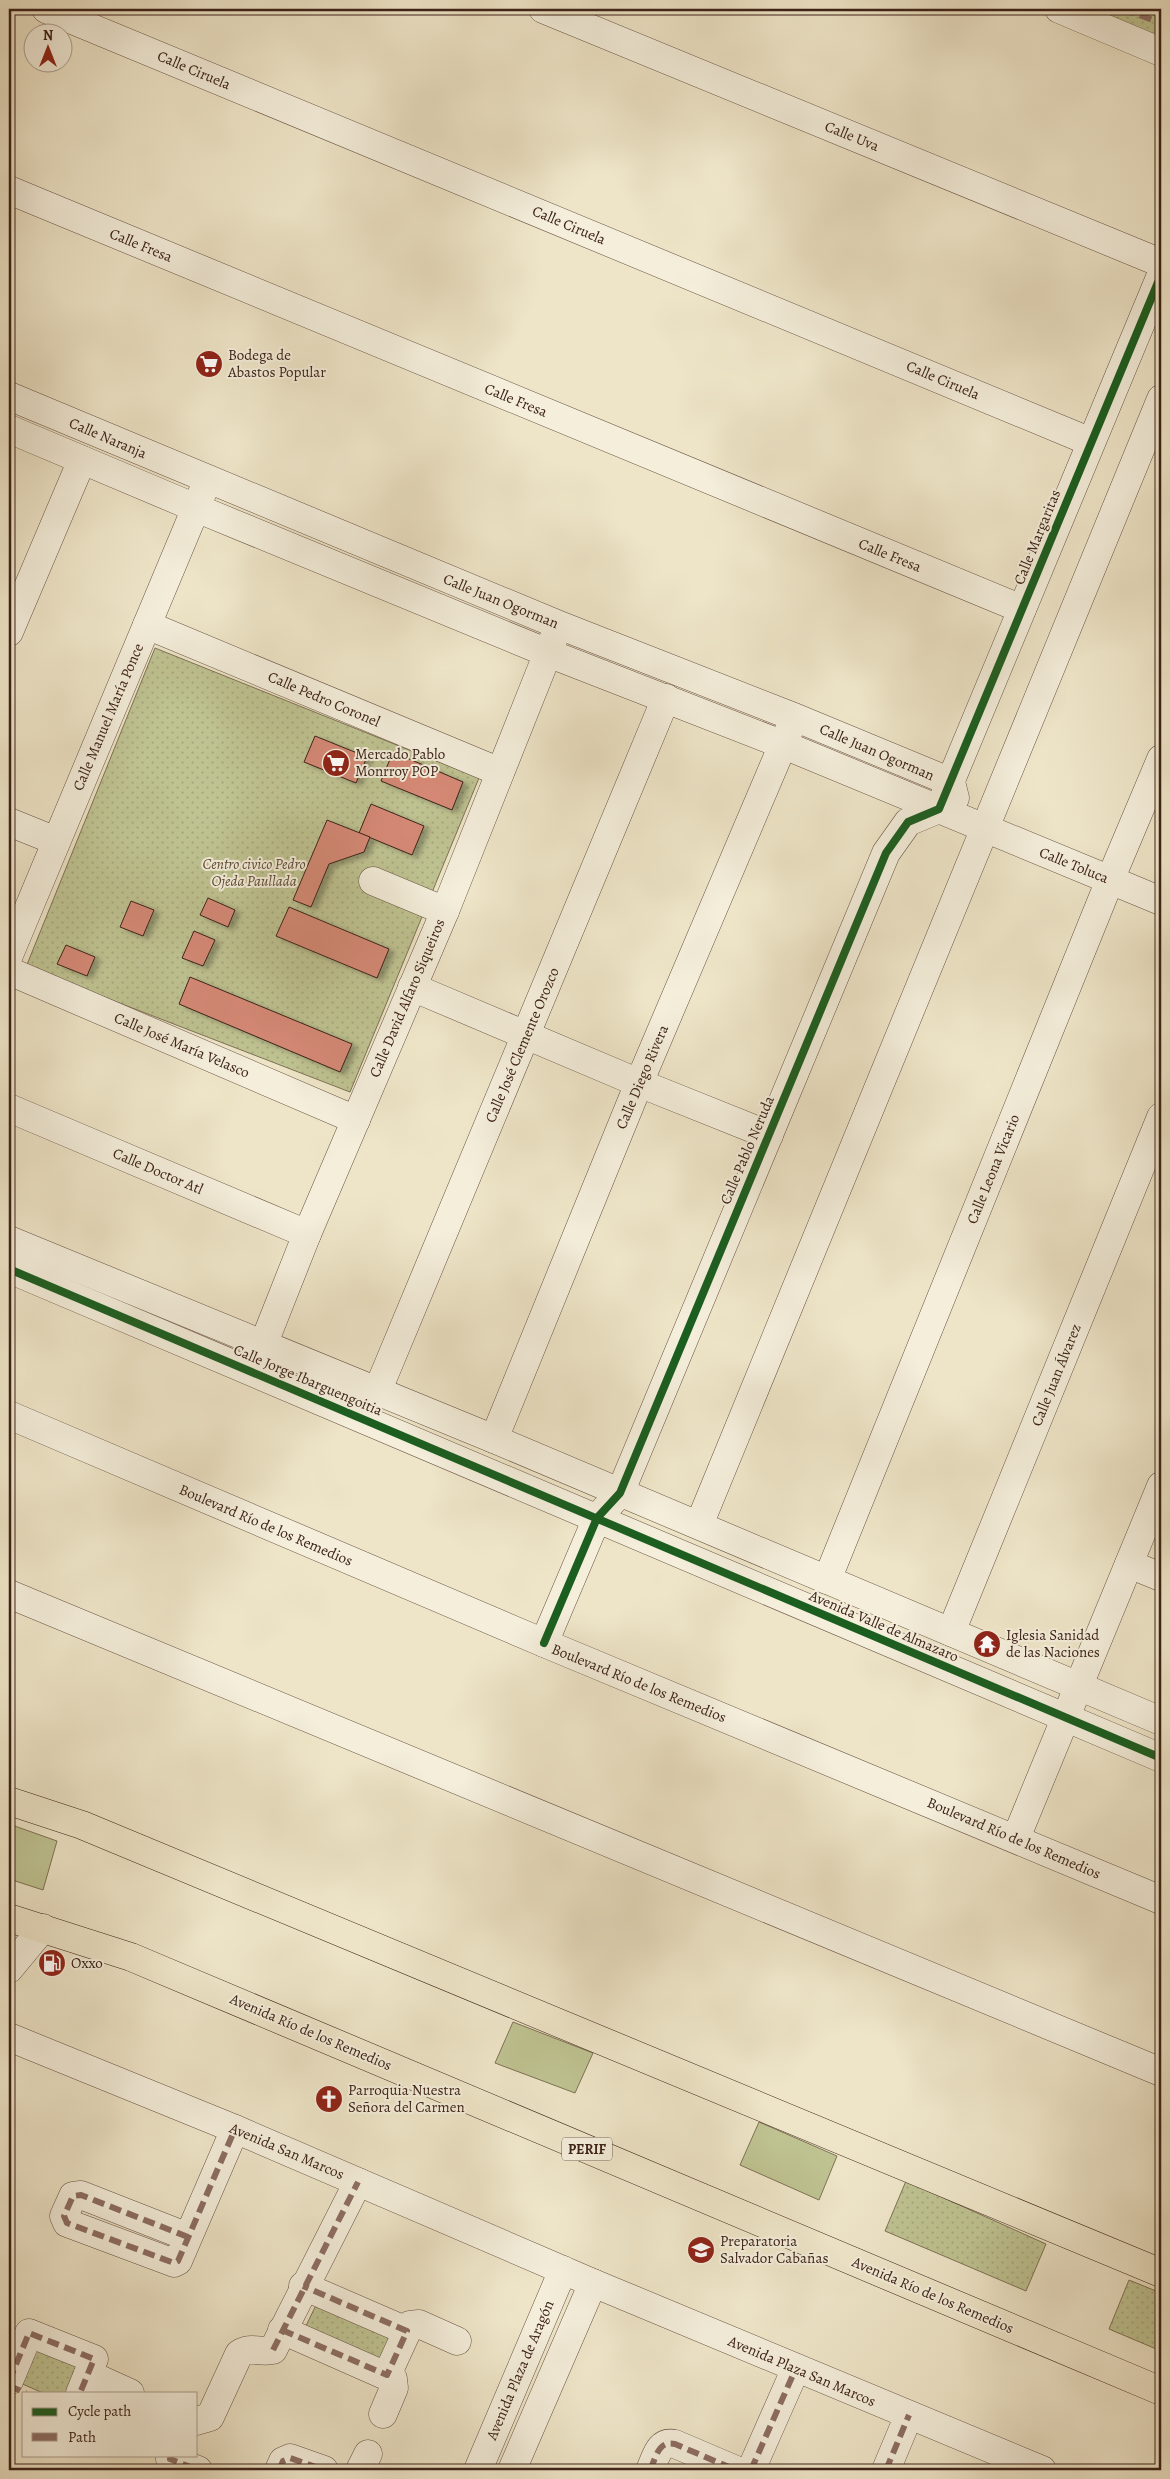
<svg xmlns="http://www.w3.org/2000/svg" width="1170" height="2479" font-family="Alegreya,serif">
<style>
.green{fill:#bfc392;stroke:#7e7255}
.park{fill:url(#park-dots);stroke:#7e7255}
.building{fill:#d58976;stroke:#3c2218;filter:url(#shadow)}
.lines{fill:none;stroke-linecap:round;stroke-linejoin:round}
.minor-casing{stroke:#685344;stroke-width:29}
.highway-casing{stroke:#3c2218;stroke-width:29}
.minor{stroke:#f4eedb;stroke-width:28}
.highway{stroke:#eee5c8;stroke-width:28}
.quiet{stroke:#8d6e63;stroke-width:6;stroke-dasharray:12 6;stroke-linecap:butt}
.cycleway-casing{stroke:#f4eedb;stroke-width:11}
.cycleway{stroke:#1b5e20;stroke-width:8}
.labels{text-anchor:middle;stroke-width:4;stroke-linejoin:round;paint-order:stroke}
.shield{fill:#f4eedb;stroke:#735f52;stroke-width:1}
.shield-label{font-size:14px;font-weight:bold;fill:#3c2218}
.street-label{font-size:15px;fill:#3c2218;stroke:#f4eedb}
.poi-label{font-size:15px;fill:#3c2218;stroke:#f4eedb;text-anchor:start}
.park-label{font-size:15px;font-style:italic;fill:#5d4a36;stroke:#f4eedb}
</style>
<defs>
<pattern id="park-dots" width="8" height="8" patternUnits="userSpaceOnUse" patternTransform="scale(1.25)"><rect width="8" height="8" fill="#bfc392"/><path d="M2 2h.1M6 6h.1" fill="none" stroke="#a5a77d" stroke-width="1.8" stroke-linecap="round"/></pattern>
<filter id="shadow"><feDropShadow dx="5.5" dy="3" stdDeviation="2.5" flood-color="#0004"/></filter>
</defs>
<rect width="100%" height="100%" fill="#eee5c8"/>
<filter id="stains"><feTurbulence type="fractalNoise" baseFrequency=".004" numOctaves="4"/><feColorMatrix values="0 0 0 0 .2 0 0 0 0 .09 0 0 0 0 .02 0 0 0 .5 -.17"/></filter>
<radialGradient id="worn" r=".72"><stop offset=".6" stop-color="#630" stop-opacity="0"/><stop offset="1" stop-color="#630" stop-opacity=".3"/></radialGradient>
<g class="green">
<polygon points="9,1824 57,1841 43,1890 9,1879"/>
<polygon points="513,2022 593,2053 575,2093 495,2063"/>
<polygon points="759,2122 837,2156 819,2200 740,2165"/>
</g>
<g class="park">
<polygon points="1086,9 1161,9 1161,40"/>
<polygon points="155,648 479,778 350,1092 26,967"/>
<polygon points="906,2181 1046,2244 1026,2291 885,2231"/>
<polygon points="1129,2280 1161,2293 1161,2351 1109,2329"/>
<polygon points="317,2303 392,2337 383,2361 305,2328"/>
<polygon points="35,2342 83,2362 70,2393 43,2393 18,2382"/>
</g>
<g class="building">
<polygon points="315,736 367,757 356,783 304,762"/>
<polygon points="393,752 463,782 452,810 381,781"/>
<polygon points="371,804 424,826 412,855 359,833"/>
<polygon points="327,820 370,837 364,852 329,864 311,907 293,900"/>
<polygon points="208,898 235,910 228,927 200,915"/>
<polygon points="131,901 154,910 143,936 120,927"/>
<polygon points="289,907 389,949 377,978 276,936"/>
<polygon points="194,931 215,940 203,966 182,958"/>
<polygon points="66,945 95,957 87,976 57,964"/>
<polygon points="190,977 352,1044 340,1072 179,1004"/>
</g>
<g class="lines">
<g class="minor-casing">
<g id="minor">
<polyline points="46,9 1091,442"/>
<polyline points="543,9 1161,263"/>
<polyline points="1059,9 1161,52"/>
<polyline points="9,190 1022,609"/>
<polyline points="9,396 559,625 794,717 951,782 955,798"/>
<polyline points="9,429 196,508 548,653 784,745 1161,901"/>
<polyline points="147,625 500,772"/>
<polyline points="9,632 82,460"/>
<polyline points="9,822 56,841"/>
<polyline points="373,881 445,911"/>
<polyline points="9,955 203,491"/>
<polyline points="9,971 356,1120"/>
<polyline points="412,987 639,1083 769,1135"/>
<polyline points="9,1108 307,1234"/>
<polyline points="9,1240 494,1439 1161,1721"/>
<polyline points="9,1269 1161,1758"/>
<polyline points="256,1363 307,1234 445,911 555,635"/>
<polyline points="377,1392 666,698"/>
<polyline points="9,1415 544,1643 1161,1900"/>
<polyline points="494,1439 639,1083 790,728"/>
<polyline points="699,1525 1161,399"/>
<polyline points="1129,1564 1161,1577"/>
<polyline points="827,1580 1110,880 1161,759"/>
<polyline points="9,1594 1161,2072"/>
<polyline points="951,1632 1161,1117"/>
<polyline points="544,1643 597,1518 620,1493 886,853 908,822 939,809 1161,275"/>
<polyline points="1016,1838 1161,1486"/>
<polyline points="9,1969 43,1928"/>
<polyline points="9,2037 235,2129 593,2283 1042,2470"/>
<polyline points="188,2237 81,2195 73,2196 64,2216 67,2223 174,2263 178,2261 235,2129"/>
<polyline points="303,2286 407,2331"/>
<polyline points="282,2330 393,2379 394,2388 383,2414"/>
<polyline points="88,2374 130,2393"/>
<polyline points="387,2375 410,2325 419,2324 457,2341"/>
<polyline points="9,2381 29,2333 94,2359 80,2393"/>
<path d="M 196,2421 L 210,2417 L 239,2354 C 250,2346 261,2353 273,2350 L 358,2182"/>
<polyline points="172,2455 170,2459 198,2470"/>
<polyline points="279,2470 283,2461 290,2458 324,2470"/>
<polyline points="360,2470 368,2454"/>
<polyline points="478,2470 563,2270"/>
<polyline points="512,2470 593,2283"/>
<path d="M 650,2470 C 656,2458 658,2440 675,2444 L 736,2470"/>
<polyline points="751,2470 796,2368"/>
<polyline points="886,2470 909,2415"/>
</g>
</g>
<g class="highway-casing">
<g id="highway">
<polyline points="9,1801 82,1825 1161,2273"/>
<polyline points="9,1918 131,1957 1161,2391"/>
</g>
</g>
<use href="#minor" class="minor"/>
<use href="#highway" class="highway"/>
<g class="quiet">
<polyline points="1123,9 1161,23"/>
<polyline points="188,2237 81,2195 73,2196 64,2216 67,2223 174,2263 178,2261 235,2129"/>
<polyline points="282,2330 387,2375 407,2331 303,2286"/>
<polyline points="273,2350 358,2182"/>
<polyline points="9,2381 29,2333 94,2359 80,2393"/>
<polyline points="9,2386 26,2393"/>
<polyline points="172,2455 170,2459 198,2470"/>
<polyline points="279,2470 283,2461 290,2458 324,2470"/>
<path d="M 650,2470 C 656,2458 658,2440 675,2444 L 736,2470"/>
<polyline points="751,2470 796,2368"/>
<polyline points="886,2470 909,2415"/>
</g>
<g class="cycleway-casing">
<g id="cycleway">
<polyline points="9,1269 1161,1758"/>
<polyline points="544,1643 597,1518 620,1493 886,853 908,822 939,809 1161,275"/>
</g>
</g>
<use href="#cycleway" class="cycleway"/>
</g>
<defs>
<g id="supermarket-disc" transform="scale(1.4375)"><circle r="9.5" fill="#8f2418" stroke="#f4eedb"/><path d="M-6-5.5h2.5l.6 2H6L4.5 2H-2.5L-4.4-4H-6ZM-1.5 3.2a1.3 1.3 0 1 0 .1 0ZM3 3.2a1.3 1.3 0 1 0 .1 0Z" fill="#fff"/></g>
<g id="temple-disc" transform="scale(1.4375)"><circle r="9.5" fill="#8f2418" stroke="#f4eedb"/><path d="M0-6L5-2H3V0L6.5 2.5H4V6H1.5V3h-3V6H-4V2.5H-6.5L-3 0V-2H-5Z" fill="#fff"/></g>
<g id="fuel-disc" transform="scale(1.4375)"><circle r="9.5" fill="#8f2418" stroke="#f4eedb"/><path d="M-5.5-6h7V0h2V4h1.3V-2.5L3-4.5l.8-.8L6-3V5H2.5V1h-1V6h-7ZM-4.2-4.7v3.2H.2V-4.7Z" fill="#fff"/></g>
<g id="church-disc" transform="scale(1.4375)"><circle r="9.5" fill="#8f2418" stroke="#f4eedb"/><path d="M-1.2-6h2.4v3.5h3.3v2.4h-3.3V6h-2.4V-.1h-3.3v-2.4h3.3Z" fill="#fff"/></g>
<g id="school-disc" transform="scale(1.4375)"><circle r="9.5" fill="#8f2418" stroke="#f4eedb"/><path d="M0-5L7-2L0 1L-7-2ZM-4 1L0 2.5L4 1V4Q0 6-4 4Z" fill="#fff"/></g>
</defs>
<g fill-rule="evenodd">
<use href="#supermarket-disc" x="209" y="364"/>
<use href="#supermarket-disc" x="336" y="763"/>
<use href="#temple-disc" x="987" y="1644"/>
<use href="#fuel-disc" x="52" y="1963"/>
<use href="#church-disc" x="329" y="2099"/>
<use href="#school-disc" x="701" y="2250"/>
</g>
<g class="labels">
<rect class="shield" x="562" y="2137.5" width="50" height="23" rx="4"/>
<g class="shield-label">
<text x="587" y="2154">PERIF</text>
</g>
<g class="street-label">
<text transform="translate(194 70) rotate(23)" y="5">Calle Ciruela</text>
<text transform="translate(852 136) rotate(22)" y="5">Calle Uva</text>
<text transform="translate(569 225) rotate(23)" y="5">Calle Ciruela</text>
<text transform="translate(141 245) rotate(22)" y="5">Calle Fresa</text>
<text transform="translate(943 380) rotate(23)" y="5">Calle Ciruela</text>
<text transform="translate(516 400) rotate(22)" y="5">Calle Fresa</text>
<text transform="translate(108 438) rotate(23)" y="5">Calle Naranja</text>
<text transform="translate(1037 537) rotate(-68)" y="5">Calle Margaritas</text>
<text transform="translate(890 555) rotate(22)" y="5">Calle Fresa</text>
<text transform="translate(501 601) rotate(22)" y="5">Calle Juan Ogorman</text>
<text transform="translate(324 699) rotate(23)" y="5">Calle Pedro Coronel</text>
<text transform="translate(108 717) rotate(-67)" y="5">Calle Manuel María Ponce</text>
<text transform="translate(877 752) rotate(23)" y="5">Calle Juan Ogorman</text>
<text transform="translate(1074 865) rotate(22)" y="5">Calle Toluca</text>
<text transform="translate(407 998) rotate(-67)" y="5">Calle David Alfaro Siqueiros</text>
<text transform="translate(182 1045) rotate(23)" y="5">Calle José María Velasco</text>
<text transform="translate(522 1045) rotate(-67)" y="5">Calle José Clemente Orozco</text>
<text transform="translate(642 1077) rotate(-67)" y="5">Calle Diego Rivera</text>
<text transform="translate(747 1150) rotate(-67)" y="5">Calle Pablo Neruda</text>
<text transform="translate(993 1169) rotate(-68)" y="5">Calle Leona Vicario</text>
<text transform="translate(158 1171) rotate(23)" y="5">Calle Doctor Atl</text>
<text transform="translate(1056 1375) rotate(-68)" y="5">Calle Juan Álvarez</text>
<text transform="translate(308 1380) rotate(23)" y="5">Calle Jorge Ibarguengoitia</text>
<text transform="translate(266 1525) rotate(23)" y="5">Boulevard Río de los Remedios</text>
<text transform="translate(884 1626) rotate(23)" y="5">Avenida Valle de Almazaro</text>
<text transform="translate(639 1683) rotate(22)" y="5">Boulevard Río de los Remedios</text>
<text transform="translate(1014 1838) rotate(23)" y="5">Boulevard Río de los Remedios</text>
<text transform="translate(311 2032) rotate(23)" y="5">Avenida Río de los Remedios</text>
<text transform="translate(287 2151) rotate(23)" y="5">Avenida San Marcos</text>
<text transform="translate(933 2295) rotate(23)" y="5">Avenida Río de los Remedios</text>
<text transform="translate(520 2370) rotate(-67)" y="5">Avenida Plaza de Aragón</text>
<text transform="translate(802 2371) rotate(23)" y="5">Avenida Plaza San Marcos</text>
</g>
<g class="poi-label">
<text x="228" y="360">Bodega de<tspan x="228" dy="17">Abastos Popular</tspan></text>
<text x="355" y="759">Mercado Pablo<tspan x="355" dy="17">Monrroy POP</tspan></text>
<text x="1006" y="1640">Iglesia Sanidad<tspan x="1006" dy="17">de las Naciones</tspan></text>
<text x="71" y="1968">Oxxo</text>
<text x="348" y="2095">Parroquia Nuestra<tspan x="348" dy="17">Señora del Carmen</tspan></text>
<text x="720" y="2246">Preparatoria<tspan x="720" dy="17">Salvador Cabañas</tspan></text>
</g>
<g class="park-label">
<text x="254" y="869">Centro civico Pedro<tspan x="254" dy="17">Ojeda Paullada</tspan></text>
</g>
</g>
<rect width="1170" height="2479" fill="none" stroke="#eee5c8" stroke-width="30"/>
<rect x="10" y="10" width="1150" height="2459" fill="none" stroke="#3c2218" stroke-width="2.5"/>
<rect x="15" y="15" width="1140" height="2449" fill="none" stroke="#3c2218"/>
<rect x="22" y="2392" width="175" height="65" fill="#f4eedb" stroke="#aa9c8d"/>
<rect x="32" y="2408" width="25" height="8" fill="#1b5e20" stroke="#aa9c8d"/>
<text x="68" y="2416" font-size="15" fill="#3c2218">Cycle path</text>
<rect x="32" y="2433" width="25" height="8" fill="#8d6e63" stroke="#aa9c8d"/>
<text x="68" y="2442" font-size="15" fill="#3c2218">Path</text>
<g transform="translate(48 48)"><circle r="24" fill="#f4eedb" stroke="#aa9c8d"/>
<path d="M0-4L9 19L0 12L-9 19Z" fill="#8f2418"/>
<text y="-8" font-size="14" font-weight="bold" text-anchor="middle" fill="#3c2218">N</text>
</g>
<rect width="100%" height="100%" filter="url(#stains)"/>
<rect width="100%" height="100%" fill="url(#worn)"/>
</svg>
